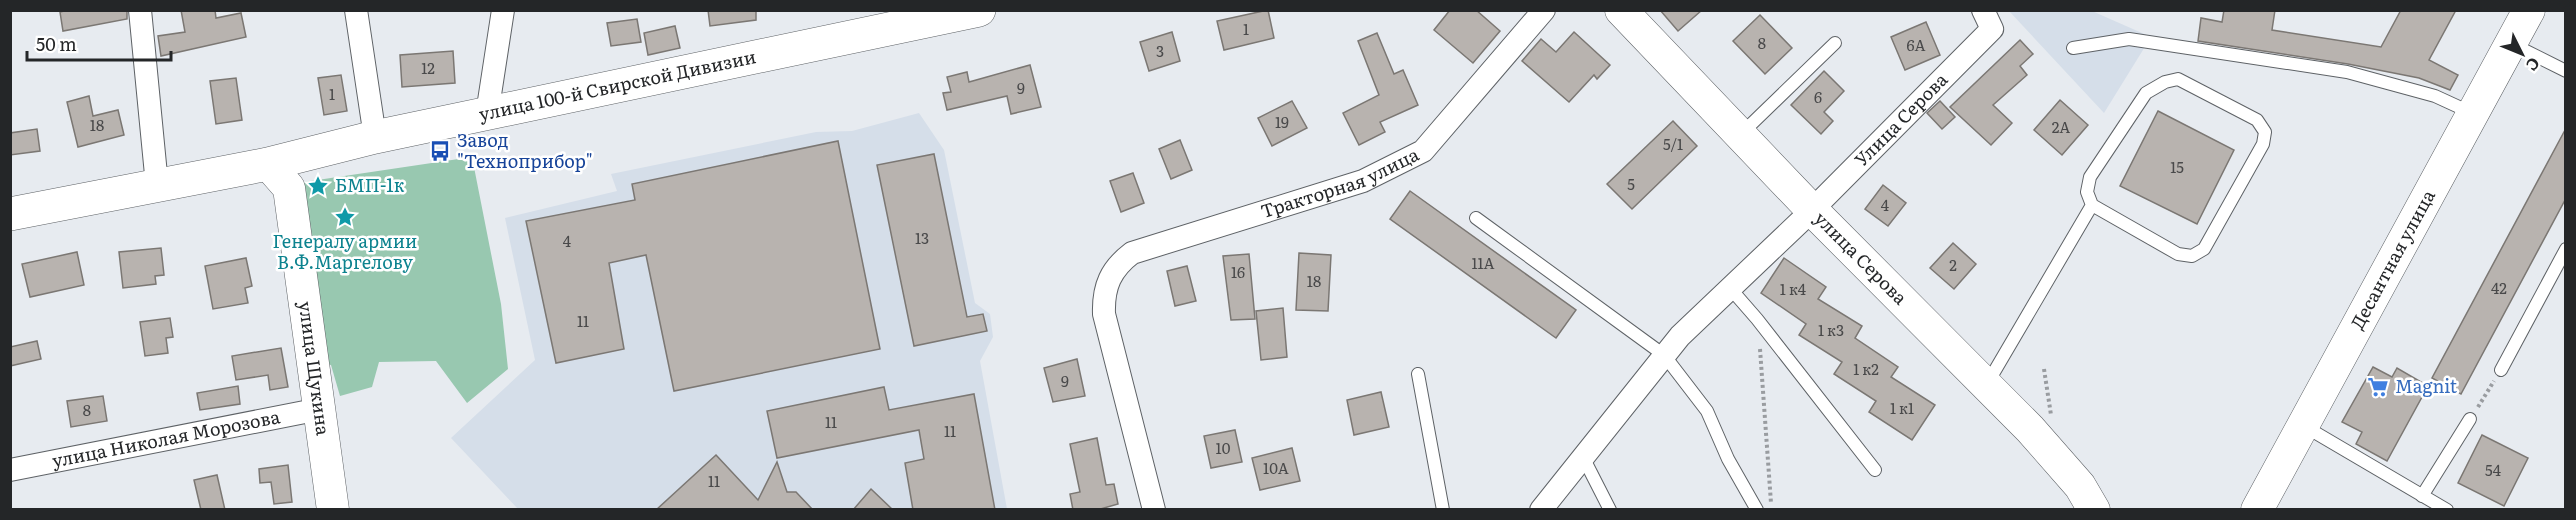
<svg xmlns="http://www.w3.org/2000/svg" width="2576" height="520" font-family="Literata,serif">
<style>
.built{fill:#d5dee9}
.green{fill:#98c8b0}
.building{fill:#b8b3af;stroke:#7b7773;stroke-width:1.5}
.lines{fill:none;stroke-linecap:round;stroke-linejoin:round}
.lane-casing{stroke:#5e6266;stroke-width:14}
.street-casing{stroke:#5e6266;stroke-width:24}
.secondary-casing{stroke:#5e6266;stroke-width:33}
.primary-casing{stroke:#5e6266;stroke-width:34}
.path{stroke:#999ca0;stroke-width:4;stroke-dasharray:3 3;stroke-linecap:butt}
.lane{stroke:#fff;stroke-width:12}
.street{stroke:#fff;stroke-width:22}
.secondary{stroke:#fff;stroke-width:32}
.primary{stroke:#fff;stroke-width:33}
.labels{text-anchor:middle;stroke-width:5;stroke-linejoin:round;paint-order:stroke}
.number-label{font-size:15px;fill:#49494a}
.street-label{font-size:18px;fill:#242628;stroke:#fff}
.transit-label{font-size:18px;fill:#164399;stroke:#fff;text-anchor:start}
.culture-label{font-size:18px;fill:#0d838f;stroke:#fff;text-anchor:start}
.shop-label{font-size:18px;fill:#366cbe;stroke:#fff;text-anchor:start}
</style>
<rect width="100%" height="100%" fill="#e7ebf0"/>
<g class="built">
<polygon points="2009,11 2092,11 2151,37 2104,113"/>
<polygon points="919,113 944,150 975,303 990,314 993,337 980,361 1007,509 518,509 451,438 535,360 505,218 617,191 611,174 816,132 852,131"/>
</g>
<polygon class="green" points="472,157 501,304 508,369 467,403 436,361 379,362 372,387 340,396 331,365 325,364 304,182"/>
<g class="building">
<polygon points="68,10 127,10 127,19 63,31 60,12"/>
<polygon points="181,10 215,10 216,18 241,13 246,37 161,56 158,36 185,32"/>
<polygon points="708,10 756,10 756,20 710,26"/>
<polygon points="1268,10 1274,38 1224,50 1217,21"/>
<polygon points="1450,10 1476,10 1500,31 1473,63 1434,30"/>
<polygon points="1660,10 1702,10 1678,31"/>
<polygon points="2224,10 2275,10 2272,30 2381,47 2401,10 2456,10 2429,60 2458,75 2450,90 2419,78 2348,64 2198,41 2201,18 2222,22"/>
<polygon points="1760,15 1792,48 1765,74 1733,41"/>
<polygon points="637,19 641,42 611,46 607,23"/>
<polygon points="1926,22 1940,55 1905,70 1891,37"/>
<polygon points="675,26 680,48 648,55 644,33"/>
<polygon points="1172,32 1180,61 1149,71 1140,42"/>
<polygon points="1574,32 1610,65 1597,79 1594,75 1569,102 1522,61 1541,39 1556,52"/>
<polygon points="1377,33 1394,74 1403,70 1418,105 1380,122 1385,132 1359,145 1343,113 1379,95 1358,41"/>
<polygon points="2020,40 2033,54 2020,66 2027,75 1993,105 2012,123 1991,145 1950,107"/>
<polygon points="453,51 455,83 402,87 400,55"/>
<polygon points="1030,65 1041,107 1011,114 1007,96 947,110 943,93 951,92 947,77 967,72 969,82"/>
<polygon points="1824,71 1844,91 1824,112 1833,121 1821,134 1791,105"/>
<polygon points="341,75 347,111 324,115 318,78"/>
<polygon points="236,78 242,120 216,124 210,81"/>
<polygon points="89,96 93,116 118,110 124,135 78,147 67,102"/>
<polygon points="2060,100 2088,125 2062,155 2034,130"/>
<polygon points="1292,101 1307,128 1272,146 1258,118"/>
<polygon points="1940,101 1955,117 1942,129 1927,113"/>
<polygon points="2158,111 2234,150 2197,224 2120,186"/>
<polygon points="1673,121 1697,146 1632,209 1607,184"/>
<polygon points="37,129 40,151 10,155 10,133"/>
<polygon points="2565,130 2565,200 2461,394 2432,378"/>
<polygon points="1180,140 1192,170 1171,179 1159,149"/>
<polygon points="838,141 880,349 674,391 646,255 609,263 624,349 556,363 526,221 635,200 632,184"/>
<polygon points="934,154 967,317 983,314 987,331 914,346 877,165"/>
<polygon points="1133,173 1144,203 1121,212 1110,181"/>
<polygon points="1883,185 1906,203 1888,226 1865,209"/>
<polygon points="1410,191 1576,310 1556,338 1390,219"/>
<polygon points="1953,243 1976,264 1954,289 1930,268"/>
<polygon points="161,248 164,275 155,276 156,284 123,288 119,252"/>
<polygon points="77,252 84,285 30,297 22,264"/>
<polygon points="1299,253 1331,255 1328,311 1296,310"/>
<polygon points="1249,254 1255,319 1231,320 1223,256"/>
<polygon points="246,258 252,286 245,288 248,303 213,309 205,266"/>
<polygon points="1784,258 1826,287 1818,299 1862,326 1855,338 1898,367 1891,377 1935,405 1912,440 1869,412 1876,401 1834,374 1842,362 1799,335 1806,324 1761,293"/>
<polygon points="1187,266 1196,301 1175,306 1167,271"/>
<polygon points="1283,308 1287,357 1261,360 1256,311"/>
<polygon points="170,318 173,337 166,338 168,353 145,356 140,322"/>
<polygon points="37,341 41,359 10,366 10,347"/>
<polygon points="281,348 288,387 270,390 268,375 236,380 232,356"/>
<polygon points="1077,359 1085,396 1053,402 1044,368"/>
<polygon points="2373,367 2392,377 2397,368 2428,386 2387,461 2356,444 2362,432 2342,422"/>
<polygon points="238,386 240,404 200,410 197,393"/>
<polygon points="884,387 889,410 974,394 995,510 913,510 905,463 924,459 919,430 777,458 767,411"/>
<polygon points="1381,392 1389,427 1354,435 1347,400"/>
<polygon points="103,396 107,421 71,427 67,401"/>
<polygon points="1235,430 1242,462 1211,468 1204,436"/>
<polygon points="2482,435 2528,458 2504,506 2458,483"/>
<polygon points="1097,438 1106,485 1114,484 1118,504 1097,510 1073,510 1070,494 1080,492 1070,444"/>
<polygon points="1292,448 1300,481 1260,490 1252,458"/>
<polygon points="716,455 758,500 777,462 787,492 796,492 813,510 656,510"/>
<polygon points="288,465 292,502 274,504 271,482 260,483 259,469"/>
<polygon points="217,475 225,510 201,510 194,480"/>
<polygon points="871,489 893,510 853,510"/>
</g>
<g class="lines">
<g class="lane-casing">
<g id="lane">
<polyline points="2512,44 2566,71"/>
<polyline points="2073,48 2129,39 2347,72 2435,96 2472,113"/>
<polyline points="1741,134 1835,43"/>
<polyline points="1476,218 1664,355 1707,411 1728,459 1757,510"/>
<polyline points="1730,288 1757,319 1875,470"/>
<polyline points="2501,370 2566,249"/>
<polyline points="1418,374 1443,510"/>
<polyline points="1987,384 2092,205 2178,254 2192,256 2204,249 2263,144 2265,132 2257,120 2178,79 2165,82 2146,93 2090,177 2087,192 2092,205"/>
<polyline points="2304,426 2447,510"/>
<polyline points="1583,457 1610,510"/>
<polyline points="2422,496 2470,419"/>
</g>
</g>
<g class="street-casing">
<g id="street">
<polyline points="140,10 157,185"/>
<polyline points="356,10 375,137"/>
<polyline points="487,114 503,10"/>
<path id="s1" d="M 10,470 L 320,409"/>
<path id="s2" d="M 1154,510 L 1104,314 C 1103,286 1111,269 1132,253 L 1363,181 L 1423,151 L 1544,10"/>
<path id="s3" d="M 1541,510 L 1680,336 L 1803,219 L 1992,29 L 1983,10"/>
</g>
</g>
<g class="secondary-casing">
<g id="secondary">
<path id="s4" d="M 1621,10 L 1812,210 L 2030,429 L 2080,486 L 2094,510"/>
<path id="s5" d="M 268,164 L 289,188 L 333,510"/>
<path id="s6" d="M 2257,510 L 2529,10"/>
</g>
</g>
<g class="primary-casing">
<g id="primary">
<path id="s7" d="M 10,214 L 268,164 L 375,137 L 979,10"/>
</g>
</g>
<g class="path">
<polyline points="1760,349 1771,503"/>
<polyline points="2044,369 2051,415"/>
<polyline points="2478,407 2494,381"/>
</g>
<use href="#lane" class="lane"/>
<use href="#street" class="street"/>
<use href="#secondary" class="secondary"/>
<use href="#primary" class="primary"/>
</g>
<defs>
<g id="bus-bare" transform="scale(1.62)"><path d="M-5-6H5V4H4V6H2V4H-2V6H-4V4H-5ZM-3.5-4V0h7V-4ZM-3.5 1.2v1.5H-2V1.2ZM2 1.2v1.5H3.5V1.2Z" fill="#1a4fb4" stroke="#fff" stroke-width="2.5" paint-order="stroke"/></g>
<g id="sight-bare" transform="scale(1.62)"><path d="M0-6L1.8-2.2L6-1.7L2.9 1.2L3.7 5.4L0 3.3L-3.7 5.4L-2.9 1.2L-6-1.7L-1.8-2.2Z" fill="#0f9aa8" stroke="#fff" stroke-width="2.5" paint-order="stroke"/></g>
<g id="supermarket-bare" transform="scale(1.62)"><path d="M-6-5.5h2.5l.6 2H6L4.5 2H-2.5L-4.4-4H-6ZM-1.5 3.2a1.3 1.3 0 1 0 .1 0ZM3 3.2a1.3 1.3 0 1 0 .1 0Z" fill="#3f7fe0" stroke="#fff" stroke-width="2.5" paint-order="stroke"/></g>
</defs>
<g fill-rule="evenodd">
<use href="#bus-bare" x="440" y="151"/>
<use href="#sight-bare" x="318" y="186"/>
<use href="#sight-bare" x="345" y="217"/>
<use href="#supermarket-bare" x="2378" y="387"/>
</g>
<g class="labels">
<g class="number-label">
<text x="1246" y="35">1</text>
<text x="1762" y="49">8</text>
<text x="1916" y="51">6А</text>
<text x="1160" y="57">3</text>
<text x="428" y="74">12</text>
<text x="1021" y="94">9</text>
<text x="332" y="100">1</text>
<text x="1818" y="103">6</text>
<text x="1282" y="128">19</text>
<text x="97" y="131">18</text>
<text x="2061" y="133">2А</text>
<text x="1673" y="150">5/1</text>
<text x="2177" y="173">15</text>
<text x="1631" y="190">5</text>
<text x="1885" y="211">4</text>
<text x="922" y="244">13</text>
<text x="567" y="247">4</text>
<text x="1483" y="269">11А</text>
<text x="1953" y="271">2</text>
<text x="1238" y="278">16</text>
<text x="1314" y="287">18</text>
<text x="2499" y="294">42</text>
<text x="1793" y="295">1 к4</text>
<text x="583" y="327">11</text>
<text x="1831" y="336">1 к3</text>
<text x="1866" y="375">1 к2</text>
<text x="1065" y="387">9</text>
<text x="1902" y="414">1 к1</text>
<text x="87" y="416">8</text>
<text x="831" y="428">11</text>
<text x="950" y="437">11</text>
<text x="1223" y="454">10</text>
<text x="1276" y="474">10А</text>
<text x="2493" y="476">54</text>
<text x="714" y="487">11</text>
</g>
<g class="street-label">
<text dy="6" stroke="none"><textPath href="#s7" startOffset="621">улица 100-й Свирской Дивизии</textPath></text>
<text dy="6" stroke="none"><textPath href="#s3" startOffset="532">Улица Серова</textPath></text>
<text dy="6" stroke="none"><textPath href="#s2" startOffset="492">Тракторная улица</textPath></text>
<text dy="6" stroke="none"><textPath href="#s4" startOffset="345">улица Серова</textPath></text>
<text dy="6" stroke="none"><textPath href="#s6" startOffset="285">Десантная улица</textPath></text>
<text dy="6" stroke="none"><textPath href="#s5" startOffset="214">улица Щукина</textPath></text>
<text dy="6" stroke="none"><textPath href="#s1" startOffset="159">улица Николая Морозова</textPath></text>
</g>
<g class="transit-label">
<text x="457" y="147">Завод<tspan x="457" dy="21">"Техноприбор"</tspan></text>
</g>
<g class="culture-label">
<text x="335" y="192">БМП-1к</text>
<text x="345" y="248" text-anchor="middle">Генералу армии<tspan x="345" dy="21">В.Ф.Маргелову</tspan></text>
</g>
<g class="shop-label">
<text x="2395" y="393">Magnit</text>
</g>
</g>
<rect width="2576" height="520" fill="none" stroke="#242628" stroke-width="24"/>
<g transform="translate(2522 54) rotate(133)" stroke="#ffffff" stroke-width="4.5" paint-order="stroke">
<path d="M0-4.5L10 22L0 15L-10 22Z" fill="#242628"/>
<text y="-9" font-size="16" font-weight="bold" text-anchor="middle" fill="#242628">С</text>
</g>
<path d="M27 51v9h144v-9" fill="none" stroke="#242628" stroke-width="3"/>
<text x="36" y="51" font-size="18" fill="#242628" stroke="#ffffff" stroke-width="4.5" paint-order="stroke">50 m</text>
</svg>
